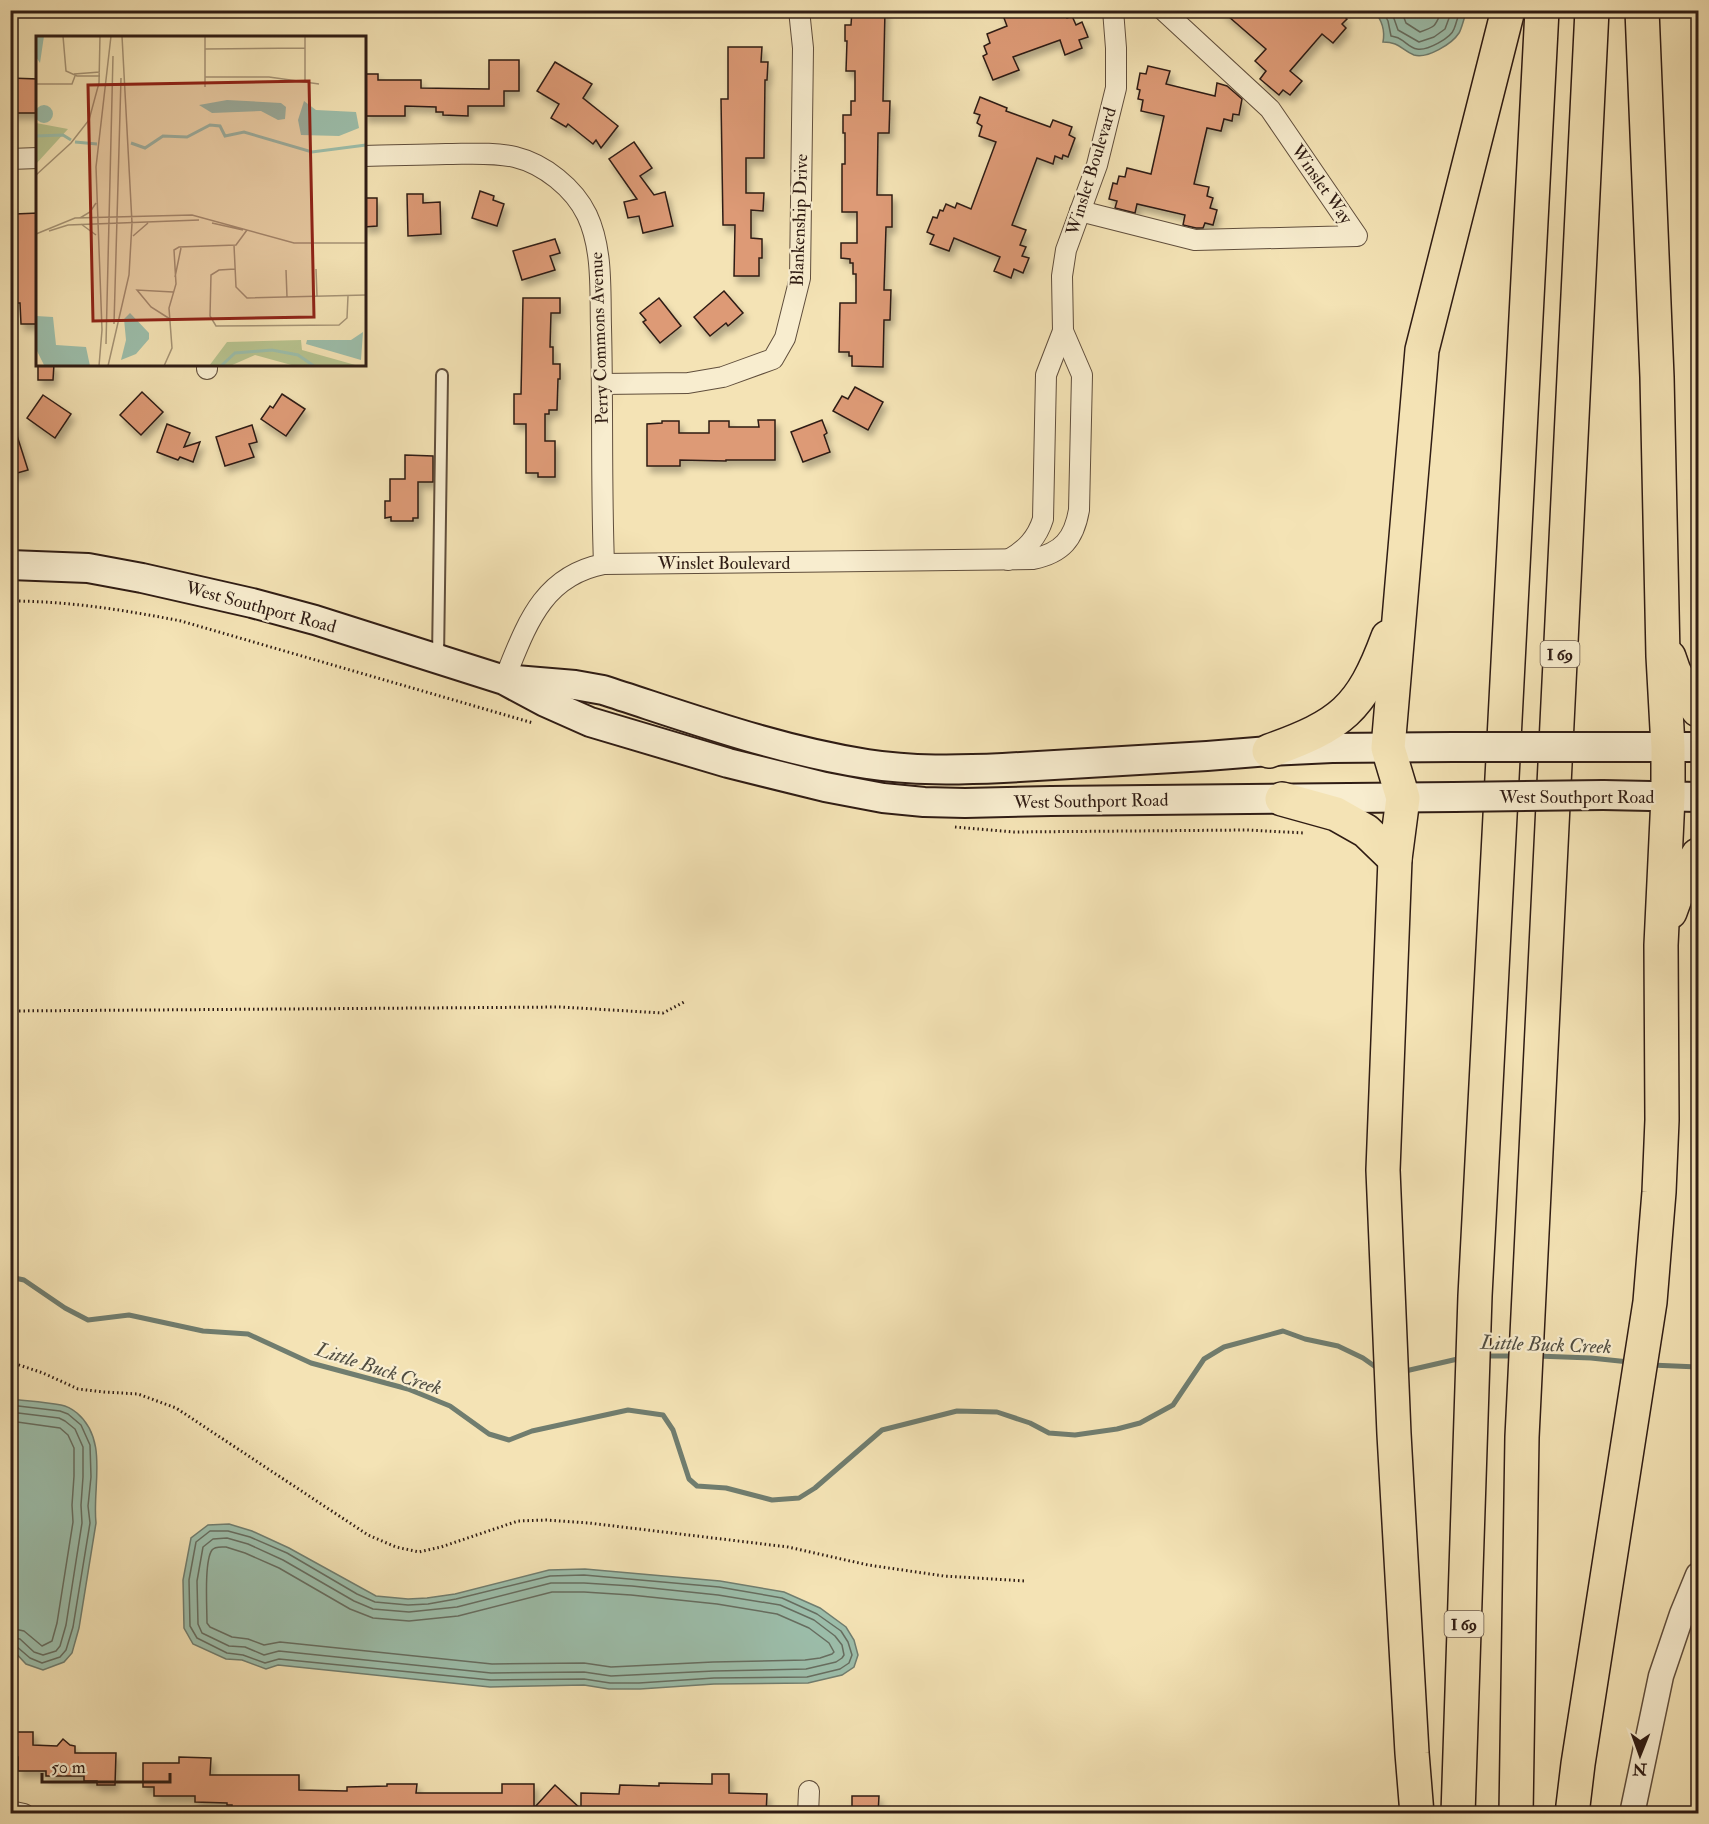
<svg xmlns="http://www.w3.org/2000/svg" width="1709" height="1824" font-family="'IM FELL Double Pica',serif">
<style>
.water{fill:#9cbeab;stroke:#707d6f;stroke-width:1.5}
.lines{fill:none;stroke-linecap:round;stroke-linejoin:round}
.shore{stroke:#666d60;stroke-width:1.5}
.stream{stroke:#707d6f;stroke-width:5}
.building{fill:#dd9a76;stroke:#2f1c14;stroke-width:1.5;filter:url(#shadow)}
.service-casing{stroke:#604e3c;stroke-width:14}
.minor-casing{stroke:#604e3c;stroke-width:22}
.tertiary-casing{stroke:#604e3c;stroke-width:27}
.secondary-casing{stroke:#2f1c14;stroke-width:32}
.motorway-casing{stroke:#2f1c14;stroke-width:36}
.path{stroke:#2f1c14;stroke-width:3;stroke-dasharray:1.5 3;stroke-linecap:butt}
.service{stroke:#f8edcf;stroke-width:10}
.minor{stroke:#f8edcf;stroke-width:20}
.tertiary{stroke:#f8edcf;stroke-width:24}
.secondary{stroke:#f8edcf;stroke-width:28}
.motorway{stroke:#f4e3b5;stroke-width:33}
.secondary-bridge-casing{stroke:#2f1c14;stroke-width:32;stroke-linecap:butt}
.secondary-bridge{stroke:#f8edcf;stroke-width:28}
.labels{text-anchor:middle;stroke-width:4.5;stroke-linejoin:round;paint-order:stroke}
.shield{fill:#f8edcf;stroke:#6b5b4c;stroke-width:1.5}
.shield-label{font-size:16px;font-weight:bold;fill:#2f1c14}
.street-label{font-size:18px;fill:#2f1c14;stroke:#f8edcf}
.water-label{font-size:20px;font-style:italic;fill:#504d41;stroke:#f8edcf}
.inset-river{fill:none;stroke:#9cbeab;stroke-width:3}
.inset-road{fill:none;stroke:#a59375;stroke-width:1.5}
.view{fill:#8f2418;fill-opacity:0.15;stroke:#8f2418;stroke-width:3}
.inset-edge{fill:none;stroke:#2f1c14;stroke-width:3}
</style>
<defs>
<filter id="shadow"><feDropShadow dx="3.5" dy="6" stdDeviation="3" flood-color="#0004"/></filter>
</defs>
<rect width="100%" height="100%" fill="#f4e3b5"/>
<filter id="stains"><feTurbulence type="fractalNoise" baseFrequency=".00333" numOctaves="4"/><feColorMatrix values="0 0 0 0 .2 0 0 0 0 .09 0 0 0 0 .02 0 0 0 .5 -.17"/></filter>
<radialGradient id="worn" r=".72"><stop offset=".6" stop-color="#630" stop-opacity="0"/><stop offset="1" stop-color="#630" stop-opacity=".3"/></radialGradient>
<g class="water">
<path d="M 1374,11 L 1467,11 C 1464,17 1462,28 1459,33 C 1452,44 1427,59 1414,55 C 1401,50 1400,42 1383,42 C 1385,31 1382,20 1374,11 Z"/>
<path d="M 10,1399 C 27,1401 45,1402 61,1405 C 67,1406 72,1409 77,1413 C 109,1440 92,1487 96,1523 L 79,1628 L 72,1653 L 64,1662 L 43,1670 L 26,1664 L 11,1648 Z"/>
<polygon points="229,1524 252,1531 289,1548 376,1596 408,1599 427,1598 455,1594 549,1570 585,1569 720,1581 784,1592 820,1608 846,1627 854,1640 858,1655 854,1667 842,1675 808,1683 714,1684 640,1689 609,1689 584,1685 490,1687 278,1665 266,1669 242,1660 226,1659 193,1644 184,1628 183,1580 191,1538 208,1525"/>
</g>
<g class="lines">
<g class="shore">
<path d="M 1382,10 L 1388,21 L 1391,36 C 1394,37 1398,37 1400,39 C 1406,42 1410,48 1417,49 C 1427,51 1451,38 1454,29 C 1457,22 1457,17 1461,10"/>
<polyline points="1391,10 1398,30 1419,42 1434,37 1445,29 1452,10"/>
<path d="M 1401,10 L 1406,23 L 1420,32 C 1437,26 1435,26 1442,10"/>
<polyline points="10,1405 60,1411 68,1414 81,1425 90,1445 91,1477 88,1506 90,1523 73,1627 66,1650 60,1657 42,1663 30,1658 16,1646 10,1645"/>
<polyline points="10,1412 59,1418 65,1421 75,1429 83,1447 83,1477 81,1505 82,1523 66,1625 60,1646 56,1651 43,1655 34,1652 20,1639 10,1637"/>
<polyline points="10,1421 60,1428 68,1435 74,1448 74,1476 72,1505 73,1522 57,1623 52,1641 42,1646 24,1631 10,1628"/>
<polygon points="210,1531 228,1531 250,1537 287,1553 357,1594 375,1602 408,1605 428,1604 456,1599 550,1576 584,1575 719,1587 782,1598 817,1614 841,1631 848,1642 852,1655 849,1663 840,1669 807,1677 714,1678 639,1683 610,1683 584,1679 491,1680 279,1659 265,1663 243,1655 227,1653 197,1638 190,1626 189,1580 196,1542"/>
<polygon points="227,1538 248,1544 283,1560 354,1601 373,1609 409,1612 457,1607 551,1583 584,1583 632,1586 718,1595 780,1605 814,1620 835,1636 842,1645 844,1655 842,1658 836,1662 806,1669 714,1671 611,1676 584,1672 491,1673 279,1651 264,1655 245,1647 229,1646 202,1633 198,1624 197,1581 203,1547 213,1539"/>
<path d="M 226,1547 L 245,1553 L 279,1568 L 350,1609 L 373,1618 L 409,1621 L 458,1616 L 552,1592 L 584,1592 L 631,1595 L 717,1604 L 777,1614 L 809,1628 L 829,1643 L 834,1652 L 832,1654 L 820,1658 L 805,1660 L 713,1662 L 611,1667 L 584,1663 L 492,1664 L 280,1642 L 264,1645 L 248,1639 L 232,1637 L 210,1627 L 207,1623 C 207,1608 204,1561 212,1550 C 215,1546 221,1547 226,1547 Z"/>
</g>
<g class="stream">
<polyline points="10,1277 24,1280 65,1308 88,1320 129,1315 203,1331 248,1334 311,1363 408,1389 450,1406 489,1434 509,1440 532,1431 628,1410 663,1415 673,1430 689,1479 697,1486 726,1488 772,1500 799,1498 815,1488 882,1430 957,1411 997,1412 1030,1423 1049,1433 1075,1435 1117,1429 1140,1423 1173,1405 1204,1359 1224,1347 1283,1331 1305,1339 1338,1346 1363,1358 1380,1370"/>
<polyline points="1483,1356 1516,1356"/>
<polyline points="1537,1356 1591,1358 1629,1362"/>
<polyline points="1651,1365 1698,1367"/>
<polyline points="1401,1372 1462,1358"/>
</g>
</g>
<g class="building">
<polygon points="852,10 885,10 883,101 890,101 889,133 878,133 877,195 892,195 892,227 886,227 884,290 891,290 890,320 884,320 883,367 852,366 852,356 849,356 849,352 839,352 840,303 856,303 856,274 853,274 853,263 850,263 850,259 841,258 841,243 857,243 857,212 842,212 842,164 845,164 845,133 843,133 843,115 851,115 851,101 855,101 855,71 846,71 847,41 845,41 845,25 851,25"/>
<polygon points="1001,10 1064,10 1067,18 1072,16 1076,25 1082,22 1088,37 1079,40 1082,48 1065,55 1060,40 1013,57 1019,70 993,80 983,56 987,54 984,46 990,43 987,34 1007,26"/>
<polygon points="1221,10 1337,10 1347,19 1342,24 1346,28 1333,43 1322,34 1290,71 1302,81 1290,95 1283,90 1279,95 1260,79 1266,71 1255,61 1266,49"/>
<polygon points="728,47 762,47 761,62 768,62 767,80 765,80 764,158 746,158 746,193 764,193 763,211 751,210 751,238 762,239 762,258 759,258 759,276 734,276 735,225 723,225 721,99 728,99"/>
<polygon points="489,60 519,60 519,91 504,91 504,106 468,106 468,116 443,115 443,112 436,112 436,107 405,106 405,116 364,116 364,74 378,74 378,80 421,80 421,88 489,89"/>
<polygon points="555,62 592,84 583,98 618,126 601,148 596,140 593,144 568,124 566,127 551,118 559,104 537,91"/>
<polygon points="1148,66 1170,71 1166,84 1215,96 1217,83 1227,86 1242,99 1239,115 1233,114 1232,121 1224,119 1221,131 1207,128 1194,184 1209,187 1207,196 1213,198 1210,208 1217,210 1213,225 1205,223 1203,228 1196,228 1183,225 1185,215 1137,204 1135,213 1115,208 1117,201 1109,199 1113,183 1117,184 1119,176 1125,177 1127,168 1151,174 1164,116 1141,111 1143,100 1138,99 1140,90 1137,89 1140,73 1146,74"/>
<polygon points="10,78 38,79 38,113 10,113"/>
<polygon points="980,97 1007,108 1006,111 1050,127 1053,120 1072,127 1069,135 1075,138 1068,157 1063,155 1062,159 1055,156 1053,164 1037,158 1012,225 1026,230 1020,245 1026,247 1022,256 1029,258 1023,273 1014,269 1011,278 994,271 1000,257 954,238 949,251 930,244 934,235 927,232 933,217 937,218 940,210 943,211 946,204 955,208 957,203 971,209 996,142 979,136 982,126 977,123 980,115 974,113"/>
<polygon points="634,142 652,168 640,176 654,195 665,192 673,226 643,233 639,216 628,218 624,202 637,199 609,159"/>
<polygon points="480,191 494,196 493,200 504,204 497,226 472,218"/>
<polygon points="407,194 423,194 423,203 440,202 441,234 408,236"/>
<polygon points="364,198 377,198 377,226 364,227"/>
<polygon points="38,213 38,324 21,324 20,303 17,303 17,231 15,231 15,214"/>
<polygon points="555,239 560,253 550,256 555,270 522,280 513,251"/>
<polygon points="724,291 743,313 728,326 726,323 710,336 694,317"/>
<polygon points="523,298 560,298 560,313 551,313 550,347 553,347 553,364 560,364 560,379 558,379 557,410 549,410 549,414 545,414 545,441 555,441 555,477 538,477 538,473 526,473 526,424 514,424 514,394 521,394"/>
<polygon points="659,298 681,326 660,343 643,322 646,320 640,313"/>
<polygon points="38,364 54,364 53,380 38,380"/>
<polygon points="855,387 883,402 868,430 833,411 842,396 848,399"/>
<polygon points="142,392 163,412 141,435 120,415"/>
<polygon points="282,394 305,409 286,436 261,419 270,406 273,408"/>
<polygon points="43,395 71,414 55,438 27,418"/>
<polygon points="758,420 775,420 775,460 726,460 726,461 680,460 680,466 647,466 647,424 662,423 662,421 679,421 679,433 709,433 709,421 729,421 729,427 759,427"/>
<polygon points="822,420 827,433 824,435 830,452 803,462 791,432"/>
<polygon points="13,423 28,470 10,475 10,424"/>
<polygon points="167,424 190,433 184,447 200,442 193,462 180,457 178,460 157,452"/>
<polygon points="252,425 257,442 249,444 254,457 225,466 216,437"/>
<polygon points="405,455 433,456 433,482 418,482 418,518 413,518 413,521 391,521 391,517 385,518 385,501 390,501 390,479 405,479"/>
<polygon points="10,1732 33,1732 33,1745 57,1746 63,1739 70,1745 75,1746 75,1753 116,1753 115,1785 97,1785 97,1781 84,1781 84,1776 46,1776 46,1771 18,1771 18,1757 10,1757"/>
<polygon points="179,1757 211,1758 210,1775 299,1775 299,1790 347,1791 347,1787 387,1786 387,1784 417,1784 416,1793 502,1793 502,1784 534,1784 534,1808 555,1785 581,1809 581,1793 619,1794 620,1785 659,1786 659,1783 712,1784 712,1774 729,1774 729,1793 767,1794 766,1814 283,1814 283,1811 268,1811 268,1809 232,1809 232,1805 227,1805 227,1803 195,1802 195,1796 154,1796 154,1787 143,1787 143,1763 179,1763"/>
<polygon points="852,1796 879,1796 878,1814 852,1814"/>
</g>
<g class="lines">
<g class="service-casing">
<polyline id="service" points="438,658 442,375"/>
</g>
<g class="minor-casing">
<g id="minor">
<path d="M 364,156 C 392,155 419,155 446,154 C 469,154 493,152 515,157 C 544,164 574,188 587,215 C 603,249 600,291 601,327 C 603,406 601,485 604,564"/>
<polyline points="10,159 38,158"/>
<polyline points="1080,211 1195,240 1357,236 1270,109 1163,10"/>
<polyline points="207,364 207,369"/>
<polyline points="602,384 688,383 723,377 773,359 785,338 800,278 803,48 799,10"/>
<path d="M 1008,560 C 1026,550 1037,538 1043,519 L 1046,375 L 1063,331"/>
<path d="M 504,680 C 526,627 541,576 604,564 L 1033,559 C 1062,553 1074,539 1079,510 L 1082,375 L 1063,331 L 1062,276 L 1066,250 L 1097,165 L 1116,88 L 1116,48 L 1113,10"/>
<polyline points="10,1811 24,1814"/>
<polyline points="808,1814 809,1791"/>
</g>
</g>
<g class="tertiary-casing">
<polyline id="tertiary" points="1632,1814 1661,1676 1682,1614 1698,1575"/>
</g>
<g class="secondary-casing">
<g id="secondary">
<polyline points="10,565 88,568 142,578 252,603 315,620 504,680 545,702 590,722 728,763 825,787 883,798 924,802 965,803 1051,801 1454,797"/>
<path d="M 515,680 L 575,685 L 603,690 C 690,718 777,750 867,764 C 912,771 958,770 1003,768 L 1207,756 L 1269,751 L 1332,748 L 1453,747"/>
<polyline points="1608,747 1698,747"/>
<polyline points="1603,795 1698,797"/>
</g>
</g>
<g class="motorway-casing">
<g id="motorway">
<path d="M 1669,657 C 1675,678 1685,694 1698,710"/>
<path d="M 1269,751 C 1341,725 1361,710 1388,637"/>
<polyline points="1282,799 1336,814 1366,831 1395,859"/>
<polyline points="1670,912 1681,882 1698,855"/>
<polyline points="1417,1814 1412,1753 1394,1434 1383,1170 1395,859 1403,798 1388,748 1422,350 1508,10"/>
<polyline points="1458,1814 1475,1296 1542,10"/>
<polyline points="1516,1814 1522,1437 1592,10"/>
<polyline points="1572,1814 1578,1764 1650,1302 1659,1192 1662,1120 1661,945 1668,797 1668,747 1663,656 1657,377 1642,10"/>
</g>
</g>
<g class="path">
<path d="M 10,601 C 68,601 125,610 181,621 L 533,723"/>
<polyline points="955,827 1014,832 1247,830 1305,833"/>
<polyline points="10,1011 560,1007 663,1013 686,1001"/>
<polyline points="10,1362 43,1373 78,1389 104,1392 138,1394 176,1408 368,1535 396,1547 419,1552 441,1547 518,1521 546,1520 589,1523 788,1547 868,1565 944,1576 1025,1581"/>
</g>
<use href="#service" class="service"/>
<use href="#minor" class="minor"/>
<use href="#tertiary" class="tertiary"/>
<use href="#secondary" class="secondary"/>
<use href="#motorway" class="motorway"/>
<g class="secondary-bridge-casing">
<g id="secondary-bridge">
<polyline points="1453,747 1608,747"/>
<polyline points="1454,797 1603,795"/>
</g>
</g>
<use href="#secondary-bridge" class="secondary-bridge"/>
</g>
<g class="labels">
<g class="shield">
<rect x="1540.5" y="641" width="39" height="26" rx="4.5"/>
<rect x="1444.5" y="1611" width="39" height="26" rx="4.5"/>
</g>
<g class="shield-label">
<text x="1560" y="660">I 69</text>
<text x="1464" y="1630">I 69</text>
</g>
<g class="street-label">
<text transform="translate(1091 171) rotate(-73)" y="6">Winslet Boulevard</text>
<text transform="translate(1322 184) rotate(55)" y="6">Winslet Way</text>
<text transform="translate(799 220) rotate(-88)" y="6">Blankenship Drive</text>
<text transform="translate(599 338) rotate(-92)" y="6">Perry Commons Avenue</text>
<text x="724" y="569">Winslet Boulevard</text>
<text transform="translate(261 607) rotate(15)" y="6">West Southport Road</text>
<text x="1577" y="803">West Southport Road</text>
<text transform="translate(1091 801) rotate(-1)" y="6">West Southport Road</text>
</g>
<g class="water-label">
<text transform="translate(1546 1344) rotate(2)" y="7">Little Buck Creek</text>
<text transform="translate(379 1368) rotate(18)" y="7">Little Buck Creek</text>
</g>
</g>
<g transform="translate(36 36)">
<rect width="330" height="330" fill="#f4e3b5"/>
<path d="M 0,87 L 32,93 L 0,128 ZM 265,304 L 266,314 L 323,330 L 259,330 L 219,319 L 194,330 L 173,330 L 191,306 Z" fill="#b8c490"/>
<path d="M 0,0 L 8,0 L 4,27 L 0,21 ZM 191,64 L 245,67 L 250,71 L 249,83 L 242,84 L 225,75 L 176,77 L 163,69 ZM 268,65 L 280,74 L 320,76 L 323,92 L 303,100 L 265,99 L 262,84 ZM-1 78a9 9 0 1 1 18 0a9 9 0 1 1-18 0ZM 94,277 L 113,297 L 113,303 L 100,318 L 85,324 L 90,304 L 88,283 ZM 0,280 L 17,281 L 20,309 L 50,311 L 54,330 L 8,329 L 1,315 ZM 327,296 L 325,324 L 270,308 L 271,304 L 315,304 Z" fill="#9cbeab"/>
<path class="inset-river" d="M 0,100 L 27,99 L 35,104M 39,106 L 61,108M 95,107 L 109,112 L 127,100 L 151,101 L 174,89 L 184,90 L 189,100 L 208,96 L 276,116 L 330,109M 185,330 L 199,317 L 236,314 L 262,319 L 278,330"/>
<path class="inset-road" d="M 27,0 L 30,35 L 41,40 L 64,40M 169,0 L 169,51M 169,13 L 269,12M 38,38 L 64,36M 169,41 L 233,41 L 283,48M 269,46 L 269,0M 0,48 L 36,48 L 39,40M 0,139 L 35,107 L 53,84 L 63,47 L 64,0M 44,182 L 54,176 L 60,167M 176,187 L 207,194M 45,188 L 60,199M 13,195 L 32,189 L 163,184M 0,198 L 39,182 L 156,179 L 258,207 L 330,207M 97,200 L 112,187M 198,209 L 200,251 L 211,262 L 330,259M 199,233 L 183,234 L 175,239 L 174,280 L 180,290 L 303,289 L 311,282 L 312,260M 280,233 L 281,260M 250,234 L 251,261M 139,241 L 145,212M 134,283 L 115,271 L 101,254 L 137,256M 78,288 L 85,42M 70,308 L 77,20M 63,330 L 66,294 L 60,131 L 75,0M 72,330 L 93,239 L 96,187 L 86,0M 128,330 L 136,312 L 133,272 L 140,248 L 138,214 L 143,211 L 200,209 L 211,194"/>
<path class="view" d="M 273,45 L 278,281 L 57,285 L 52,49 Z"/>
<rect width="330" height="330" class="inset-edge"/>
</g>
<rect width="1709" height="1824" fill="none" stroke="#f4e3b5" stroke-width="36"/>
<rect x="12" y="12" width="1685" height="1800" fill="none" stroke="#2f1c14" stroke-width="3"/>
<rect x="18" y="18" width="1673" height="1788" fill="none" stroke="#2f1c14" stroke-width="1.5"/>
<g transform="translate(1640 1755) rotate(181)" stroke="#f8edcf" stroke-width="4.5" paint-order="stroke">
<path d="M0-4.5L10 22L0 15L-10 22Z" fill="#2f1c14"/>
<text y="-9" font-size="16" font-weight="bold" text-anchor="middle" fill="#2f1c14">N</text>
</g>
<path d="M42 1773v9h128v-9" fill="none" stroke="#2f1c14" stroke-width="3"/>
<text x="51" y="1773" font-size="18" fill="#2f1c14" stroke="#f8edcf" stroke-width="4.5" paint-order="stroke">50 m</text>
<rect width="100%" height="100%" filter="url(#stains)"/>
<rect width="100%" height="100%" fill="url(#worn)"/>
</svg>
